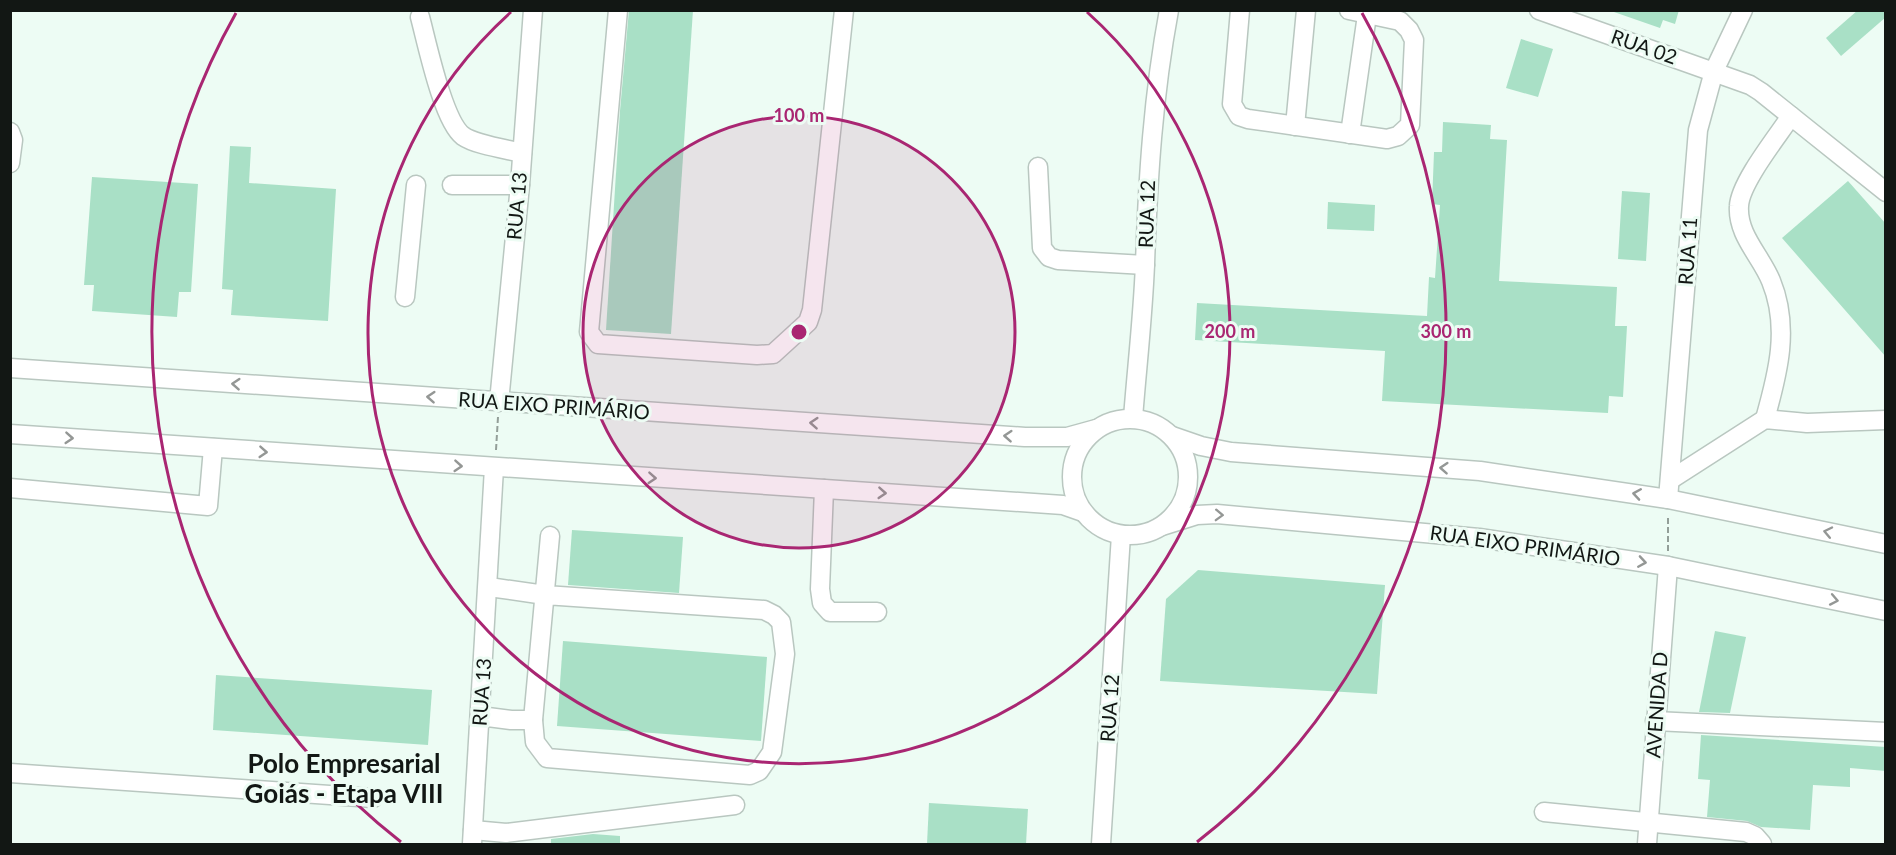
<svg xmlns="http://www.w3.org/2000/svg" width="1896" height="855" font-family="Lato,sans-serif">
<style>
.building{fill:#a9e0c6}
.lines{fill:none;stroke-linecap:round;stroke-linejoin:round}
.minor-casing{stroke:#b9c7c0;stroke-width:21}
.path{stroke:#939e98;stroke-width:2;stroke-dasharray:6 3;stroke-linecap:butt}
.minor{stroke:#fff;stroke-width:18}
.oneway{stroke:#949795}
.ring{fill:none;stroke:#a92672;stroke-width:3}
.labels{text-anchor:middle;stroke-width:6;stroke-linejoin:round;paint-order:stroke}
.street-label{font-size:20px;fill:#121714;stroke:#edfcf4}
.district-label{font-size:26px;font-weight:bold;fill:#121714;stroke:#edfcf4}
.centre{fill:#a92672;stroke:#edfcf4;stroke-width:3}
.ring-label{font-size:18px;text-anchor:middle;font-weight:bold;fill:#a92672;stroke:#edfcf4;stroke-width:6;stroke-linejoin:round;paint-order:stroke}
</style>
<rect width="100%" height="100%" fill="#edfcf4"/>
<g class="building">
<polygon points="629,10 693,10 671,334 606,330 620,111"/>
<polygon points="1614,10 1679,10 1675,24 1663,20 1660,28 1614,12"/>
<polygon points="1858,10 1886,10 1886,17 1841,56 1826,38"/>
<polygon points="1521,39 1553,49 1538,97 1506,88"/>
<polygon points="1443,122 1491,125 1490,139 1507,140 1499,281 1617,287 1615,326 1627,326 1623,397 1609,396 1608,413 1382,401 1385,351 1195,340 1197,303 1427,316 1429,277 1435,278 1440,205 1432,204 1434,152 1442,152"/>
<polygon points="230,146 251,147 249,183 336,189 328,321 231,315 233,290 222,289"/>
<polygon points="92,177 198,184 191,292 179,292 177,317 92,311 94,285 84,285"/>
<polygon points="1848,181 1886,224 1886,357 1782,238"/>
<polygon points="1622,191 1650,193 1646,261 1618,259"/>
<polygon points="1328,202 1375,205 1374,231 1327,229"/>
<polygon points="572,530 683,537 679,593 568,585"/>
<polygon points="1198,570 1385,585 1377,694 1160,681 1166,599"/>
<polygon points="1715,631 1746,637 1730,713 1699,712"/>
<polygon points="563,641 767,657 761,741 557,726"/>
<polygon points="216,675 432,690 428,745 213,730"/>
<polygon points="1701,735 1886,747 1886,771 1850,768 1850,787 1813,785 1810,830 1761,827 1747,821 1707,817 1710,780 1698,779"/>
<polygon points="929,803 1028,809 1026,844 927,844"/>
<polygon points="593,834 620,836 620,844 551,844 551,839"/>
</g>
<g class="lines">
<g class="minor-casing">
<g id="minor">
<polyline points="618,10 589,332 598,344 757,355 773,354 808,322 812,310 844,10"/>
<polyline points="1240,10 1232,104 1239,116 1248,119 1387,139 1398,136 1410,125 1414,40 1409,30 1400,21 1349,10"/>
<polyline points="1539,10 1750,85 1761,92 1886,192"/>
<path d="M 420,17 C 427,43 443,121 463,136 C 476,145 506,149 522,153"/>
<polyline points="1295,126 1306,10"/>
<polyline points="10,132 13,140 10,163"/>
<polyline points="1350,134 1367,15"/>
<polyline points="1038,167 1042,248 1049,257 1058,260 1145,265"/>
<polyline points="452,185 520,185"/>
<polyline points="405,297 416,185"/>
<polyline points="10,368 1025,437 1067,437 1096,429"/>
<polyline points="499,402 520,185 533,10"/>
<path d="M 1133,418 C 1137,367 1143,315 1145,264 C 1148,177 1153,96 1169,10"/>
<circle cx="1130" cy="477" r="58"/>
<path d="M 1765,419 C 1778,373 1790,327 1771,281 C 1761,256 1737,235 1739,206 C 1740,183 1777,137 1791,116"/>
<polyline points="10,434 1063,505 1083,512"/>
<polyline points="1172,436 1201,446 1231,452 1480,471 1668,499 1886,544"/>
<polyline points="1670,480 1765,419 1807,423 1886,420"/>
<polyline points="10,488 208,506 213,448"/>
<polyline points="824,489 820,589 822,603 830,612 877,612"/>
<polyline points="1668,499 1698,130 1714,71 1743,10"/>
<polyline points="1162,526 1197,515 1217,514 1479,538 1668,566 1886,611"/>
<polyline points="489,587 545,595 764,610 774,615 781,622 785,654 772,752 759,771 750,775 547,758 535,742 533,720 550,536"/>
<polyline points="480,716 511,720 533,720"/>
<polyline points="1655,721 1886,732"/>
<polyline points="10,773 373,798"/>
<polyline points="1544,812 1746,832 1755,836 1762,844"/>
<polyline points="473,830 506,833 735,805"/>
<polyline points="472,844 494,468"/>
<polyline points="1101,844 1121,535"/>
<polyline points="1647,844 1668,566"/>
</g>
</g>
<g class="path">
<polyline points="496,450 498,417"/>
<polyline points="1668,551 1668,515"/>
</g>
<use href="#minor" class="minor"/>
</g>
<defs><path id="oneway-chevron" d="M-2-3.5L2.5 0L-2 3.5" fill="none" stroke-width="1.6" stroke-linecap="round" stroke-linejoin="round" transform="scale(1.5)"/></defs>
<g class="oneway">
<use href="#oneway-chevron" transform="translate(236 384) rotate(-176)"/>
<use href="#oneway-chevron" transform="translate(431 397) rotate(-176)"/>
<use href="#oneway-chevron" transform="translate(814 423) rotate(-176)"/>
<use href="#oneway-chevron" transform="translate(1008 436) rotate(-176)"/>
<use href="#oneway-chevron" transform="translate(69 438) rotate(4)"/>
<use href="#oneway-chevron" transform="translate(263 452) rotate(4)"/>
<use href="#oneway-chevron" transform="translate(458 466) rotate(4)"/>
<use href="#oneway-chevron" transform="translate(1444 468) rotate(-176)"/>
<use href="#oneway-chevron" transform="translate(652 478) rotate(4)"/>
<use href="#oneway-chevron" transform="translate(882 493) rotate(4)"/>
<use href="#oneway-chevron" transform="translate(1637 494) rotate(-171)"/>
<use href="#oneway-chevron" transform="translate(1219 515) rotate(2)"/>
<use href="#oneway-chevron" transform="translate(1828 532) rotate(-168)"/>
<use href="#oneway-chevron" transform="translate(1642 562) rotate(9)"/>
<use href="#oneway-chevron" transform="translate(1834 600) rotate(11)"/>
</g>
<circle cx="799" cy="332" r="216" fill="#a92672" fill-opacity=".12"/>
<g class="ring">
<circle cx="799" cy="332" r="216"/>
<path d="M1087 12A431 431 0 1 1 511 12"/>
<path d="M401 842A647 647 0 0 1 236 13M1362 13A647 647 0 0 1 1197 842"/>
</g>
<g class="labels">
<g class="street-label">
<text transform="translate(1644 47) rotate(19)" y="7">RUA 02</text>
<text transform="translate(517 206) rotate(-85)" y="7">RUA 13</text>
<text transform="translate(1147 214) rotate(-88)" y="7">RUA 12</text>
<text transform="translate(1688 251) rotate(-86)" y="7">RUA 11</text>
<text transform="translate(554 406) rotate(4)" y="7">RUA EIXO PRIMÁRIO</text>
<text transform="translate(1525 546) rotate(8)" y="7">RUA EIXO PRIMÁRIO</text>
<text transform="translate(482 692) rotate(-86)" y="7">RUA 13</text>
<text transform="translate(1657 705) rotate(-86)" y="7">AVENIDA D</text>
<text transform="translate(1110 708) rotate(-86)" y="7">RUA 12</text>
</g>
<g class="district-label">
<text x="344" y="773">Polo Empresarial<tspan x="344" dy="30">Goiás - Etapa VIII</tspan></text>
</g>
</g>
<circle cx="799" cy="332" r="9" class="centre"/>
<g class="ring-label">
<text x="799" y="122">100 m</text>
<text x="1230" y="338">200 m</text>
<text x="1446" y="338">300 m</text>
</g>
<rect width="1896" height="855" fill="none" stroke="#121714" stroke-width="24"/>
</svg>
